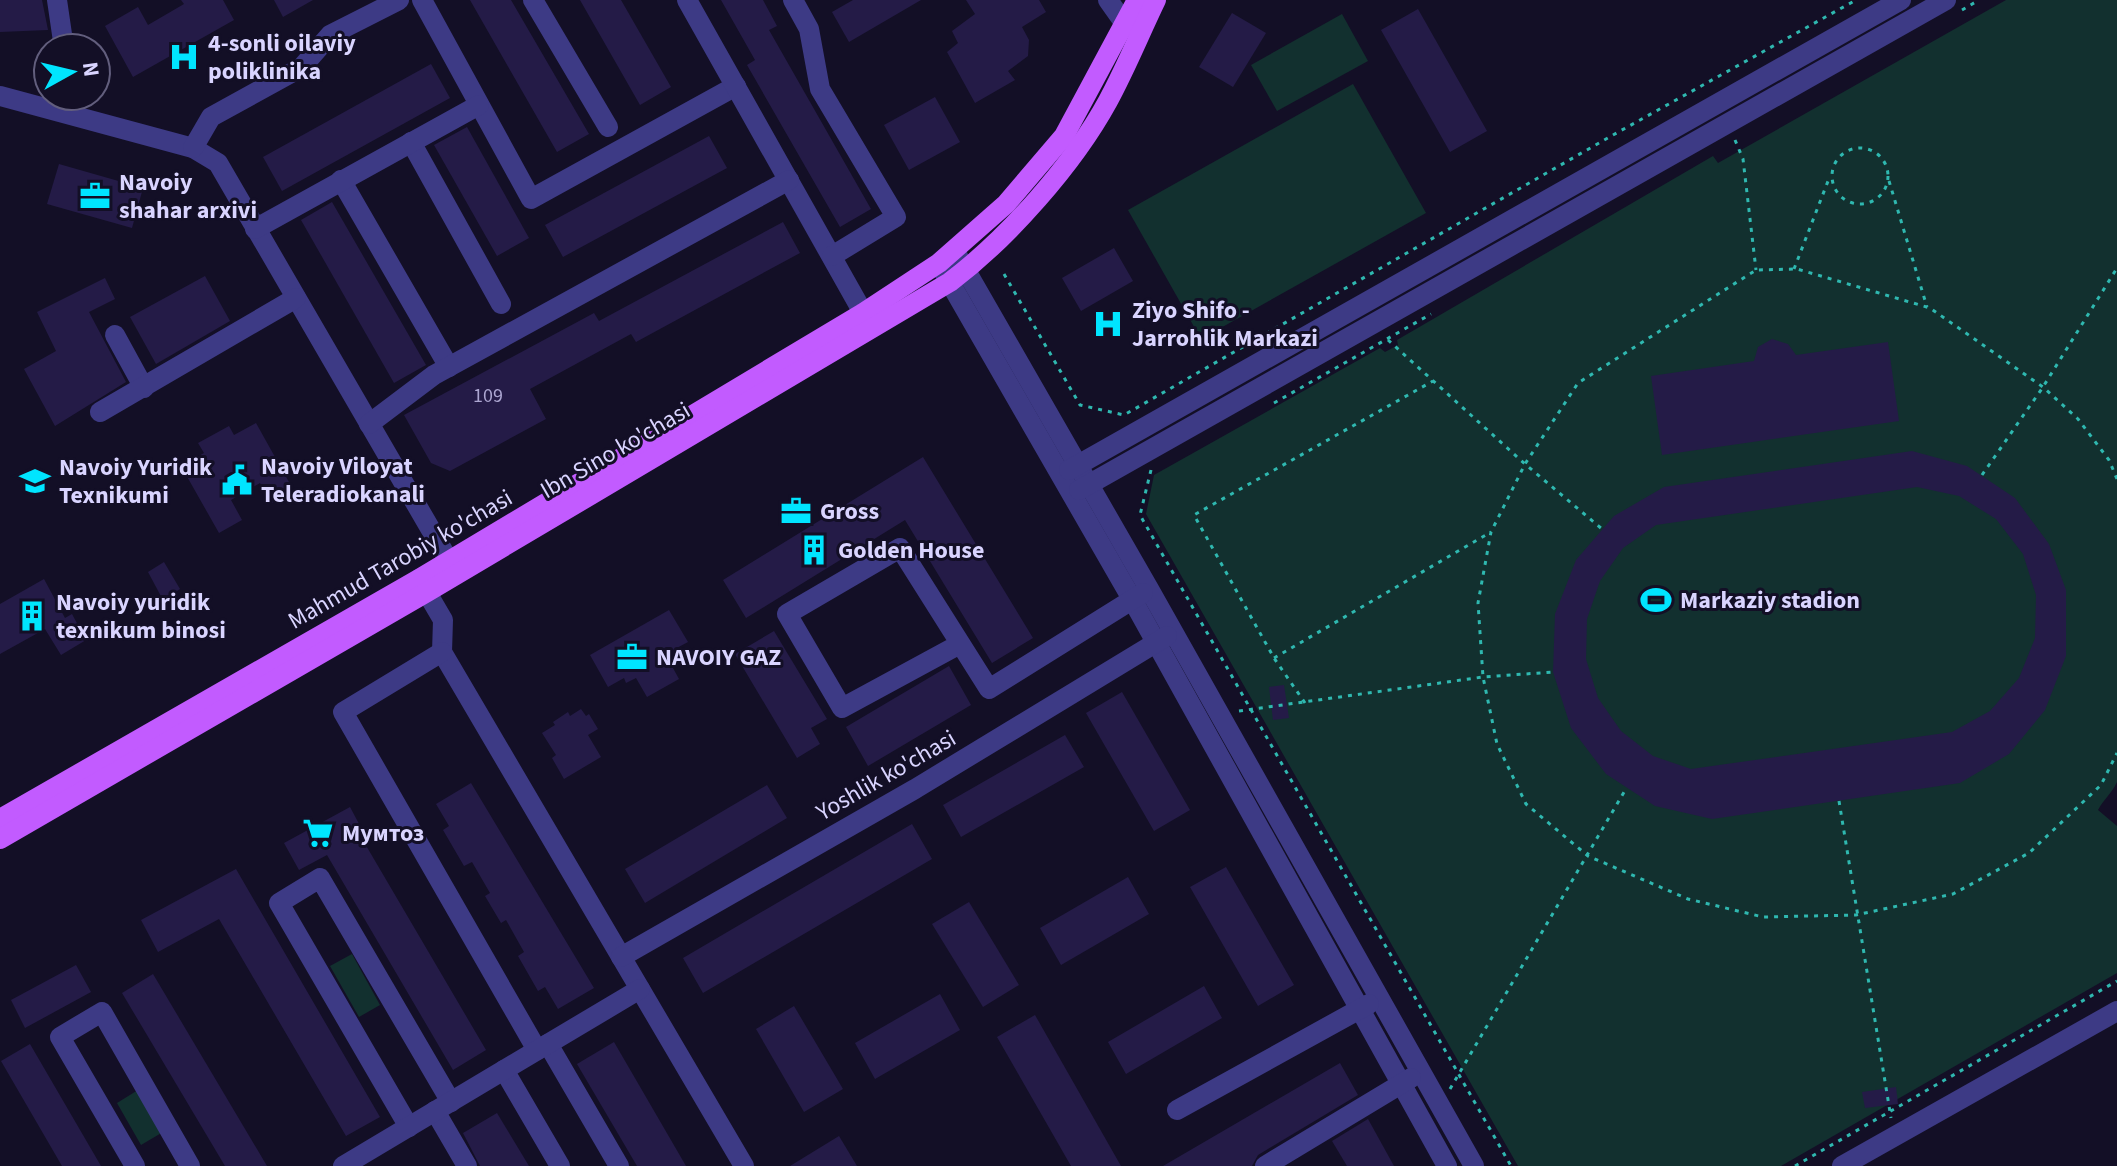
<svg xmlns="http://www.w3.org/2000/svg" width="2117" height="1166" font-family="'Source Sans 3',sans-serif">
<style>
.green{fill:#12302f}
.building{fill:#241b47;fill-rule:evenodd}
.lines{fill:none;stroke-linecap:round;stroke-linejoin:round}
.path{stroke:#2fb8b0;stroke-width:3;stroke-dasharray:4 6;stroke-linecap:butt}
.minor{stroke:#3d3a85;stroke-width:20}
.major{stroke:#c25bff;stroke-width:20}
.labels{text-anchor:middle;stroke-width:6;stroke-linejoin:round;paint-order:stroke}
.number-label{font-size:20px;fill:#aca6d1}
.poi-label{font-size:24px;font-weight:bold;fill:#d9d4ff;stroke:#130f26;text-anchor:start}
.street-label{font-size:24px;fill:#d9d4ff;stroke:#130f26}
</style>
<rect width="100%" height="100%" fill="#130f26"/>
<g class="green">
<path d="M 2006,0 L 2117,0 L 2117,782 C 2112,793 2104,799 2098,810 L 2117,826 L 2117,973 L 1781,1166 L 1518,1166 L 1146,514 L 1154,475 L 1380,348 L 1385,352 L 1398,345 L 1397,340 L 1713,156 L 1718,163 Z"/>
<polygon points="1342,14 1368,61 1277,111 1251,65"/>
<polygon points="1353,84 1426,213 1201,339 1128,210"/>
<polygon points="352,954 380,1005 359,1017 330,966"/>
<polygon points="138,1090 163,1132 141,1145 117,1103"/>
</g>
<g class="building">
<polygon points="0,0 42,0 48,30 0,32"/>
<polygon points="181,0 223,0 234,20 133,77 105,26 138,7 148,25 184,4"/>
<polygon points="274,0 313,0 283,17"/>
<polygon points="470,0 511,0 589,134 557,152"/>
<polygon points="580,0 621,0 671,87 640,105"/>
<polygon points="721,0 763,0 777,26 769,30 871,209 840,227 747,65 755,60"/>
<polygon points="853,0 921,0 849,42 832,12"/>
<polygon points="966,0 1039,0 1046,12 1022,27 1029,40 1028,56 1008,71 1015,80 975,103 947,52 958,43 952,31 975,14"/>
<polygon points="1418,9 1487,131 1450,152 1381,30"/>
<polygon points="1232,13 1266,33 1233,87 1199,67"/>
<polygon points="431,64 450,98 282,191 263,157"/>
<polygon points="935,97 960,142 909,170 884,125"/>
<polygon points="467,127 529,238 497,256 434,145"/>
<polygon points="709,136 727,168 563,257 545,225"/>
<polygon points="59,164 143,188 132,228 47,204"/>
<polygon points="332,202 426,365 394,383 301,220"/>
<polygon points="783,222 800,253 636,342 631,334 530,389 546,419 450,471 431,463 404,415 594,313 599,321"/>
<polygon points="1114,248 1133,281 1081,311 1062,278"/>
<polygon points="205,276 230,321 156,364 130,317"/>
<polygon points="105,278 115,299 89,312 126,382 55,426 24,369 56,351 37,312"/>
<polygon points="1772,339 1788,344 1796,355 1888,342 1899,421 1662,455 1651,376 1754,361 1758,347"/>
<polygon points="256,423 294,491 272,503 260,483 231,500 242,520 219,533 181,466 204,453 198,443 229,426 234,435"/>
<path d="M 1912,451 L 1967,466 L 2015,498 L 2049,544 L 2066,590 L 2066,656 L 2045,710 L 2009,754 L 1960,783 L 1712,819 L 1655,806 L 1606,774 L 1571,728 L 1553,672 L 1555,614 L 1576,560 L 1614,516 L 1664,487 ZM 1917,487 L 1959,496 L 1996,519 L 2023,554 L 2036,595 L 2035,638 L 2019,678 L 1990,711 L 1952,732 L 1691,769 L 1653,756 L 1621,731 L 1598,698 L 1586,659 L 1587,619 L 1600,581 L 1623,548 L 1656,525 Z"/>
<polygon points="923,457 1033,638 992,663 905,520 746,618 723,580"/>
<polygon points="164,562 180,589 163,600 148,572"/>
<polygon points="44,579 65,618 72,614 86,640 61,655 45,629 0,654 0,604"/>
<polygon points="669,610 688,642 673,650 676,655 668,659 679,679 647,697 636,678 626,683 624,678 608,687 590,655"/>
<polygon points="774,631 827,719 811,728 820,744 797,758 735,654"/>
<polygon points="949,666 971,705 868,766 846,727"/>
<polygon points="1284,685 1289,718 1273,720 1269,687"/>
<polygon points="1122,692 1190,810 1154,831 1086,713"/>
<polygon points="581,709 586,716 589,714 598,729 588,735 601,757 564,779 552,758 556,755 542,733 555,725 553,722 568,712 570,716"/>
<polygon points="1065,735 1084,767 961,837 943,805"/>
<polygon points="471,783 594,988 558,1009 545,987 538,991 518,956 524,952 506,920 501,923 485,896 490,893 472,862 464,866 443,830 449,826 436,804"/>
<polygon points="767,785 787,818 645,903 625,869"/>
<polygon points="350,807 365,835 361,837 486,1050 453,1070 327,855 299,870 284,843"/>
<polygon points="912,824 932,859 703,993 683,958"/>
<polygon points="1226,867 1294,985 1258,1006 1190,887"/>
<polygon points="236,869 380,1117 346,1136 219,919 158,952 141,920"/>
<polygon points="1128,877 1149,914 1061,965 1040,928"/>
<polygon points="969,902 1019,985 983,1007 932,924"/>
<polygon points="76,965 91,992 25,1028 11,1000"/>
<polygon points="153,974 267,1166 225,1166 122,993"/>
<polygon points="1204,986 1222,1018 1126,1074 1108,1042"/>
<polygon points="940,994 960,1030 875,1079 855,1043"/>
<polygon points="794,1006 843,1089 804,1112 756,1029"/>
<polygon points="1035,1015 1121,1166 1071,1166 997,1037"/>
<polygon points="614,1042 686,1166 637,1166 577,1064"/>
<polygon points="30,1044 101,1166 62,1166 1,1061"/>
<polygon points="1340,1063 1358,1095 1258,1155 1252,1166 1163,1166"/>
<polygon points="1896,1087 1898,1104 1865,1108 1862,1092"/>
<polygon points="497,1113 529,1166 480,1166 463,1133"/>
<polygon points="1368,1119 1394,1166 1347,1166 1332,1141"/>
<polygon points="839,1136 857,1166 790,1166"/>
</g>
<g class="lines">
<g class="path">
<polyline points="1962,10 1979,0"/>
<polyline points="1735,140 1743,159 1756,270"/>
<circle cx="1860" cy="176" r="28"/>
<polyline points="1889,181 1927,307"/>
<polyline points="1794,269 1830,176"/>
<polyline points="1004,274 1080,405 1124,415 1613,135 1856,0"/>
<polyline points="1388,340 1525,464 1602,529"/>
<polyline points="1274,403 1431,314"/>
<polyline points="1151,470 1140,515 1511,1166"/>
<polyline points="1982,475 2043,387 2117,268"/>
<polyline points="2117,479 2109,460 2078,419 2043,387 1930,308 1797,269 1756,270 1578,383 1525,464 1491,532 1478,603 1483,677 1497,744 1526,804 1588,856 1688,899 1763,917 1856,915 1953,894 2029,853 2101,785 2117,753"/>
<polyline points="1274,658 1491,532"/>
<polyline points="1305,703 1274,658 1194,515 1433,381"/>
<polyline points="1239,711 1483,677 1553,672"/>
<polyline points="1839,801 1891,1118"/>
<polyline points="1450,1089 1627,787"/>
<polyline points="1795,1166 2117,981"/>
</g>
<g class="minor">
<polyline points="57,0 64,48"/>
<polyline points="422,0 531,199 736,86"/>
<polyline points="533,0 608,127"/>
<polyline points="687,0 870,325"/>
<polyline points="793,0 809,29 820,89 896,217 832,256"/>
<polyline points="1108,0 1125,24 1138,31"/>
<polyline points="0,96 193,148 218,163 456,573"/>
<polyline points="411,142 501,304"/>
<polyline points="193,148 211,117 302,67 330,35 399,0"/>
<polyline points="341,180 449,367"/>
<polyline points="255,229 479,105"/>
<polyline points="957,255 1149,589 1474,1166"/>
<polyline points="941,267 1132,599 1447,1166"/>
<polyline points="115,335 144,388"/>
<polyline points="100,412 296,298"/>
<polyline points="369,424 434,375 789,180"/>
<polyline points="1069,470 1901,0"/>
<polyline points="1079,490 1946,0"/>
<polyline points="419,579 443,620 442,652 744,1166"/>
<polyline points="960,644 842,708 787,614 900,548 989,689 1143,593"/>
<polyline points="442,652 343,712 537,1050"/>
<polyline points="621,957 915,789 1167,636"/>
<polyline points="548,1044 619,1166"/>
<polyline points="504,1070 560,1166"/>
<polyline points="1177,1110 1369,1004"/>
<polyline points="435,1111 467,1166"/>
<polyline points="409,1127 279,903 320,878 451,1102"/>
<polyline points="135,1166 60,1037 102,1012 190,1166"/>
<polyline points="343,1166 640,989"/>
<polyline points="1265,1166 1411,1078"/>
<polyline points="1842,1166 2117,1011"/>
</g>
<g class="major">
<polyline points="0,819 419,579 863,313 939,263 1006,204 1064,136 1137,0"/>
<path d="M 0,839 L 427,592 L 950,282 C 1008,238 1073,165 1108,101 C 1126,68 1140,33 1156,0"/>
</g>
</g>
<defs>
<g id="hospital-bare" transform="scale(2.4)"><path d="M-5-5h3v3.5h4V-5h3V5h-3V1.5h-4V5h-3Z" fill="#00e5ff" stroke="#130f26" stroke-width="2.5" paint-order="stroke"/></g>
<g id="office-bare" transform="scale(2.4)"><path d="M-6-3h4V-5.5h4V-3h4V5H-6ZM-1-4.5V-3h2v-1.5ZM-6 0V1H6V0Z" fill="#00e5ff" stroke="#130f26" stroke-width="2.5" paint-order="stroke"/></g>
<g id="civic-bare" transform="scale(2.4)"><path d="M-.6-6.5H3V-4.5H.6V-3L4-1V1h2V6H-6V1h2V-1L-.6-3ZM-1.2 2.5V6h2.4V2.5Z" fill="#00e5ff" stroke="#130f26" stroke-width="2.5" paint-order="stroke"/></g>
<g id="university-bare" transform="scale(2.4)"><path d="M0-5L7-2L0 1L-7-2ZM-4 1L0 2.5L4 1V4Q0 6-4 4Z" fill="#00e5ff" stroke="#130f26" stroke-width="2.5" paint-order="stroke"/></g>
<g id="building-bare" transform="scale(2.4)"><path d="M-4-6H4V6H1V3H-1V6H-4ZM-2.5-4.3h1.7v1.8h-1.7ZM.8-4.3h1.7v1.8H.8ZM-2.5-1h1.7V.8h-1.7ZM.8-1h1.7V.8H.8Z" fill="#00e5ff" stroke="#130f26" stroke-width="2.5" paint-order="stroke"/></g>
<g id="stadium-bare" transform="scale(2.4)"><path d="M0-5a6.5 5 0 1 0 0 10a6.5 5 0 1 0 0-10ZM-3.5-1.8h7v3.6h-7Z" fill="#00e5ff" stroke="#130f26" stroke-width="2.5" paint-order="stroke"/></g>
<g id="supermarket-bare" transform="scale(2.4)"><path d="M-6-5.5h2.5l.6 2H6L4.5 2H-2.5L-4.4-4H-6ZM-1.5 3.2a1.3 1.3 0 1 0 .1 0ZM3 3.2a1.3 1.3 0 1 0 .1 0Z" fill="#00e5ff" stroke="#130f26" stroke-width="2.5" paint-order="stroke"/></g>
</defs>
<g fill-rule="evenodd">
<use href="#hospital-bare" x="184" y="57"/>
<use href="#office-bare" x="95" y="196"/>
<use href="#hospital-bare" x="1108" y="324"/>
<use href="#civic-bare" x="237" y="480"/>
<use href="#university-bare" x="35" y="481"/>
<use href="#office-bare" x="796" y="511"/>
<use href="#building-bare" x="814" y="550"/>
<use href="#stadium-bare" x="1656" y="600"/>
<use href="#building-bare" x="32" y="616"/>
<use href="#office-bare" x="632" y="657"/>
<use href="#supermarket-bare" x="318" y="833"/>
</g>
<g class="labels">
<g class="number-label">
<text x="488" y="402">109</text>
</g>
<g class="poi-label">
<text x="208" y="51">4-sonli oilaviy<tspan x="208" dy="28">poliklinika</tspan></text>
<text x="119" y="190">Navoiy<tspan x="119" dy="28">shahar arxivi</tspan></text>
<text x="1132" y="318">Ziyo Shifo -<tspan x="1132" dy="28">Jarrohlik Markazi</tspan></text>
<text x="261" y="474">Navoiy Viloyat<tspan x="261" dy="28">Teleradiokanali</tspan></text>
<text x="59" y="475">Navoiy Yuridik<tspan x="59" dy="28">Texnikumi</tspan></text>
<text x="820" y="519">Gross</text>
<text x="838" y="558">Golden House</text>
<text x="1680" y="608">Markaziy stadion</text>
<text x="56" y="610">Navoiy yuridik<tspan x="56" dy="28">texnikum binosi</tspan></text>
<text x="656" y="665">NAVOIY GAZ</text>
<text x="342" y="841">Мумтоз</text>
</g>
<g class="street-label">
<text transform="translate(615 450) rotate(-30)" y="8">Ibn Sino ko'chasi</text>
<text transform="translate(400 559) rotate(-30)" y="8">Mahmud Tarobiy ko'chasi</text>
<text transform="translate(886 775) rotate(-30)" y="8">Yoshlik ko'chasi</text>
</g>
</g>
<g transform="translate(72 72) rotate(82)"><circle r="38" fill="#130f26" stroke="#625e7d" stroke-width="2"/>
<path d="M0-6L14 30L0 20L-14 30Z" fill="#00e5ff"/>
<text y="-12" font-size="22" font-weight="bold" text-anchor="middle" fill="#d9d4ff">N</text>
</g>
</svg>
